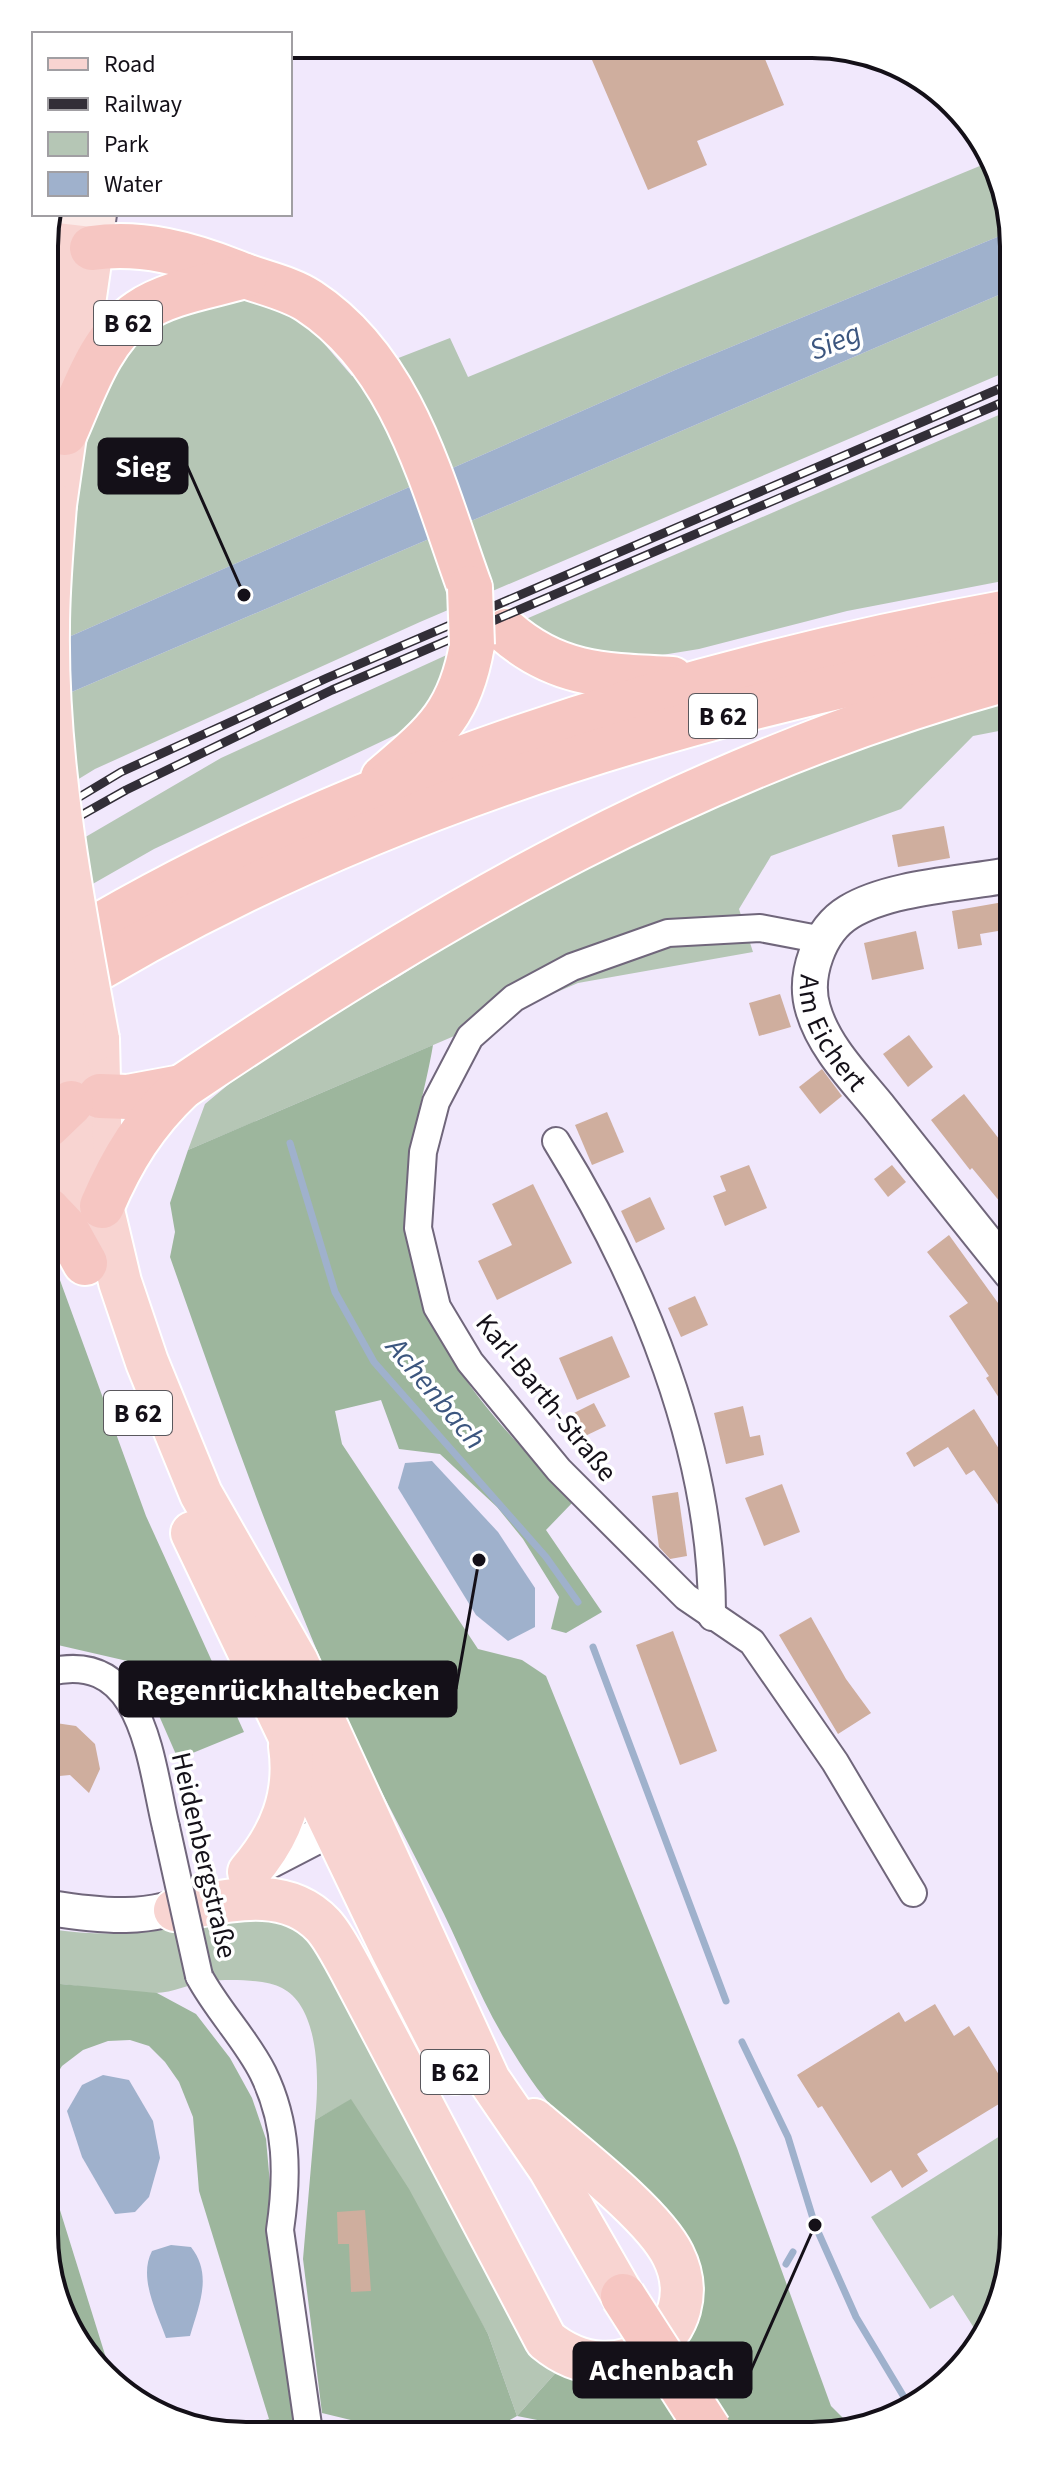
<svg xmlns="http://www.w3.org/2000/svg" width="1058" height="2480" font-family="'Source Sans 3',sans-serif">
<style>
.green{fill:#b5c6b5}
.forest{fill:#9db69d}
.water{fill:#9fb1cc}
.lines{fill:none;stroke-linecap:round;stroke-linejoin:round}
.stream{stroke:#9fb1cc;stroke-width:7}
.building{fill:#cfae9e}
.minor-casing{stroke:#70667b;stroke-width:30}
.tertiary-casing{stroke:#70667b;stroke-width:38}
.secondary-casing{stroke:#70667b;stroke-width:42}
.primary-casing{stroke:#fff;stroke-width:46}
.trunk-casing{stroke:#fff;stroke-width:48}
.minor{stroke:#fff;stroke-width:26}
.tertiary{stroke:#fff;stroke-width:34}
.secondary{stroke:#fbeae8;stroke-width:38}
.primary{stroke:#f8d4d1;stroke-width:42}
.trunk{stroke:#f6c6c2;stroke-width:44}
.rail-casing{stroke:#322e37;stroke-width:9}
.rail{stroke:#fff;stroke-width:6;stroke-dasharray:18;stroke-linecap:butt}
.minor-bridge-casing{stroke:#70667b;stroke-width:30;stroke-linecap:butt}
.primary-bridge-casing{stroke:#fff;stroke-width:46;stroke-linecap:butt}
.trunk-bridge-casing{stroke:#fff;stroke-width:48;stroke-linecap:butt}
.minor-bridge{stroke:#fff;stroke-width:26}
.primary-bridge{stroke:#f8d4d1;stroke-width:42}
.trunk-bridge{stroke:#f6c6c2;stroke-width:44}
.labels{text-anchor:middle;stroke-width:7;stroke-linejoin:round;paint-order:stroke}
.shield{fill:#fff;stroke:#5a585d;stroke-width:2}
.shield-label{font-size:26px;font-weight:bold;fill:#141018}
.street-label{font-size:28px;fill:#141018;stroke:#fff}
.water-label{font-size:30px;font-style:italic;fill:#3c567f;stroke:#fff}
.rim{fill:none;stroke:#141018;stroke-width:4}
.leader{fill:none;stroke:#141018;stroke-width:3}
.callout-dot{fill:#141018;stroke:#fff;stroke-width:3}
.callout{fill:#141018;stroke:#141018;stroke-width:3}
.callout-label{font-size:30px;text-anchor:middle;font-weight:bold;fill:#fff}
</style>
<rect width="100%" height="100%" fill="#f1e8fc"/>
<g class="green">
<polygon points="987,163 1007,194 1007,233 675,370 46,647 94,395 131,337 222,296 271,305 309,326 352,376 450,338 468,377"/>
<polygon points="1008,291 1008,371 420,622 95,769 46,799 46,703"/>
<polygon points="1008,411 1008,580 847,611 699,649 625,661 561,645 526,619"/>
<polygon points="451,653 425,721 154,849 47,910 46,860 221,758"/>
<polygon points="1009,698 1009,729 973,736 901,809 771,856 739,909 753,952 578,983 188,1150 205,1104 265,1054 400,976 555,877 849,745"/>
<path d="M 255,1910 L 311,1932 L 560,2368 L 517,2416 L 488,2334 L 351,2100 L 315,2120 C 319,2083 321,2008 282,1988 C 266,1979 227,1979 209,1981 C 191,1983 173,1993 155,1993 C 120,1993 84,1986 50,1983 L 50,1929 C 121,1940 186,1930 255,1910 Z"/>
<path d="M 1008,2131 L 1013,2140 C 1013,2209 1019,2278 981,2339 L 953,2295 L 930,2309 L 871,2217 Z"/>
</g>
<g class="forest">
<path d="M 433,1045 C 426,1088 409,1142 407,1183 C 399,1325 482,1407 573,1502 L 546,1530 L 602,1612 L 566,1633 L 551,1629 L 559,1597 L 523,1539 L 497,1507 L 440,1454 L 399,1449 L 381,1400 L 335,1411 L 342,1444 L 478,1649 L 522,1660 L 546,1676 L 737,2148 L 831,2406 L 854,2429 L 588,2430 L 517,2416 L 490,2431 L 396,2431 L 322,2413 L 303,2259 L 315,2120 L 351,2099 L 409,2189 L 488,2334 L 517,2416 L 560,2368 L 682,2349 C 748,2241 620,2180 557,2112 C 535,2089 520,2063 503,2036 C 477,1992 459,1942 435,1896 C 410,1846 383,1796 359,1746 C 286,1588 228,1422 170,1257 L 175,1232 L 170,1203 L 188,1150 Z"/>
<polygon points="48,1257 53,1261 146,1516 244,1732 178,1759 136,1663 49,1643"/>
<polygon points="50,1983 157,1993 196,2014 230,2058 252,2098 266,2139 287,2374 297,2428 290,2432 220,2432 269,2419 199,2191 193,2117 179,2082 165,2062 149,2046 130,2040 108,2041 83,2050 62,2066 50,2085"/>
<polygon points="50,2178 111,2374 116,2383 104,2377 51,2286"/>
</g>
<g class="water">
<polygon points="1007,233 1008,291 46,703 46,647 675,370"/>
<polygon points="432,1461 498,1532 535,1588 535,1627 508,1641 476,1615 398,1488 405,1463"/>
<polygon points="103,2075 129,2080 153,2121 160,2158 149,2197 135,2212 115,2214 82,2157 67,2111 82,2085"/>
<path d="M 171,2245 L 191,2247 C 213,2275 199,2305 190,2336 L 166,2338 C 157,2312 138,2278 152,2251 Z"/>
</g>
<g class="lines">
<g class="stream">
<polyline points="290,1143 335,1292 374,1362 546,1557 578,1602"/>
<polyline points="593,1647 726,2001"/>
<polyline points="742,2042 788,2137 815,2225 856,2317 907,2402"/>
<polyline points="786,2264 793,2252"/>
</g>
</g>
<g class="building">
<polygon points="586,46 760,47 784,105 697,141 707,165 648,190"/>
<polygon points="944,826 950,858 898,867 892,835"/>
<polygon points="1009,901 1010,929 980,934 982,945 958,949 952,911"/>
<polygon points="916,931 924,969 872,980 864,943"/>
<polygon points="780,994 791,1027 759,1036 749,1003"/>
<polygon points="909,1035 933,1067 908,1087 883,1054"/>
<polygon points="822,1069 842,1096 820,1114 799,1087"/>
<polygon points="964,1094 1003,1144 1010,1138 1010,1214 972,1168 970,1170 931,1120"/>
<polygon points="607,1112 624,1152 592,1165 575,1125"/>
<polygon points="749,1165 767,1208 725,1226 713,1196 726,1191 720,1176"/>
<polygon points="892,1165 906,1182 888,1197 874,1179"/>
<polygon points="533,1184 572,1263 497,1300 478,1261 512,1245 492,1204"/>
<polygon points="650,1197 665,1229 636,1243 621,1211"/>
<polygon points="949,1235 1011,1321 1011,1390 999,1398 986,1378 989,1376 949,1316 968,1303 927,1252"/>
<polygon points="695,1296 708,1325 681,1337 668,1308"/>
<polygon points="612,1336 630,1377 577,1400 559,1358"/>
<polygon points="594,1403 606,1426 581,1438 570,1415"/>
<polygon points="743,1406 750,1437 760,1435 764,1455 726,1464 714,1413"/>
<polygon points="974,1409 1011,1468 1011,1523 974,1470 966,1475 948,1447 914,1467 906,1453"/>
<polygon points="782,1484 800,1532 764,1546 745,1498"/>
<polygon points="678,1492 687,1556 670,1559 659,1547 652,1496"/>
<polygon points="811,1617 846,1679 871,1713 838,1734 779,1635"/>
<polygon points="673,1631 717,1751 680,1765 636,1645"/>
<polygon points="49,1722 76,1726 95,1744 100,1769 89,1793 70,1775 49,1777"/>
<polygon points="935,2004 954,2036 969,2026 1012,2096 917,2154 928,2171 902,2188 891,2170 871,2183 822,2106 818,2108 797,2075 899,2012 905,2022"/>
<polygon points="365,2210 371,2291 351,2292 349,2244 338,2244 337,2212"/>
</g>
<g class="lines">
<g class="minor-casing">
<g id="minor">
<polyline points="823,940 760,928 668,933 572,967 514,998 470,1037 436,1102 423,1152 418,1228 437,1307 470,1362 559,1470 686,1597 752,1642 835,1762 913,1893"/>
<path d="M 556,1141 C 642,1280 713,1451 712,1617"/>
<path d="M 49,1672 C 144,1649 150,1761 166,1827"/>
<path d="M 199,1976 C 217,2010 246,2039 263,2073 C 288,2124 288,2176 280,2230 L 309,2432"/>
</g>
</g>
<g class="tertiary-casing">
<g id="tertiary">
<path id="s1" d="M 1009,875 C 962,884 890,887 849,912 C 819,930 803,976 813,1009 C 824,1048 857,1080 881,1110 C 924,1164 967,1219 1011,1273"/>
<polyline points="248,1872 333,1828"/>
<path d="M 50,1908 C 100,1916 152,1922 198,1898"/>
</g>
</g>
<g class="secondary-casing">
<g id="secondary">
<polyline points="57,244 61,214"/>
<polyline points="92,248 97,214"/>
</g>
</g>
<g class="primary-casing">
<g id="primary">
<polyline points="45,309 57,244 92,248 55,505"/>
<polyline points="98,1039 102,1206 120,1282 147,1362 201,1494 297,1662 489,2080 550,2169 623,2296"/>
<polyline points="70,1075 74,1200"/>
<polyline points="192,1533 392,1950 455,2073"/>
<path d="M 249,1872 C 281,1835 297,1795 290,1746"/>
<path d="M 175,1910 C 224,1902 284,1883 323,1925 C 334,1937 342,1954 350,1968 L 546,2340 C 618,2400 711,2331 673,2255 C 653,2214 571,2152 534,2120"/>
</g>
</g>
<g class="trunk-casing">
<g id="trunk">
<path d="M 92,248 C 142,241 189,254 235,272 C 258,282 288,287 309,301 C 405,364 433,487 470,588"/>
<path d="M 65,433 C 83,393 100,338 139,312 C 168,292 211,286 245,276"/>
<path d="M 506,631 C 557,676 607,676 672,679"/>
<path d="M 383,778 C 433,735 460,715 472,645"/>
<path d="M 48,956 C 333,780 681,671 1009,612"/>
<path d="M 53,996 C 338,817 680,712 1009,651"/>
<polyline points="100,1096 128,1097 182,1087"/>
<polyline points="47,1126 71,1103"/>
<path d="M 102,1206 C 122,1159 145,1122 182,1087 C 446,909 699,764 1009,678"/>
<polyline points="47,1209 66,1229 85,1263"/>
</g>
</g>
<use href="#minor" class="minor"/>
<use href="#tertiary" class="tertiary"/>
<use href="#secondary" class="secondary"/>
<use href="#primary" class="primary"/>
<use href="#trunk" class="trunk"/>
<g class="rail-casing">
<g id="rail">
<polyline points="46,817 121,772 327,678 1008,385"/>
<polyline points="46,835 126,790 332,690 1008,400"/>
</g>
</g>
<use href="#rail" class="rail"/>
<g class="minor-bridge-casing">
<polyline id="minor-bridge" points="166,1827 199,1976"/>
</g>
<g class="primary-bridge-casing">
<g id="primary-bridge">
<path d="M 55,505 C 52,546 48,587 48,627 C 46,764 73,905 98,1039"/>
<polyline points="47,927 69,1055"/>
</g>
</g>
<g class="trunk-bridge-casing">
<g id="trunk-bridge">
<polyline points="470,588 472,645"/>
<polyline points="623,2296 709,2430"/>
</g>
</g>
<use href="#minor-bridge" class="minor-bridge"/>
<use href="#primary-bridge" class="primary-bridge"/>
<use href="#trunk-bridge" class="trunk-bridge"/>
</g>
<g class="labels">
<g class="shield">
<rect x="94" y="301" width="68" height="44" rx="6"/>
<rect x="689" y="694" width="68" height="44" rx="6"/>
<rect x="104" y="1391" width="68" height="44" rx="6"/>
<rect x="421" y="2050" width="68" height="44" rx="6"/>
</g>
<g class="shield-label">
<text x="128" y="332">B 62</text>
<text x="723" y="725">B 62</text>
<text x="138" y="1422">B 62</text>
<text x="455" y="2081">B 62</text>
</g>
<g class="street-label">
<text dy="10" stroke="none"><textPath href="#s1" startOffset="304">Am Eichert</textPath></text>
<text transform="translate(547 1397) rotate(51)" y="10">Karl-Barth-Straße</text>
<text transform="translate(205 1855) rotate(77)" y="10">Heidenbergstraße</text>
</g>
<g class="water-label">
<text transform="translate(835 341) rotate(-23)" y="10">Sieg</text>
<text transform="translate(436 1393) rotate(50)" y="10">Achenbach</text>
</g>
</g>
<path d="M0 0H1058V2480H0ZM246 58H812A188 188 0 0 1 1000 246V2234A188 188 0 0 1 812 2422H246A188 188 0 0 1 58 2234V246A188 188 0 0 1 246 58Z" fill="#fff" fill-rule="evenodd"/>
<path class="rim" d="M246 58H812A188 188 0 0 1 1000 246V2234A188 188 0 0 1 812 2422H246A188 188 0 0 1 58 2234V246A188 188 0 0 1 246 58Z"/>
<path class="leader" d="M244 595L187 466M479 1560L456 1689M815 2225L751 2370"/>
<g class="callout-dot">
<circle cx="244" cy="595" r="8"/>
<circle cx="479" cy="1560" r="8"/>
<circle cx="815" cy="2225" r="8"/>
</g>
<g class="callout">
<rect x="99" y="439" width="88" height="54" rx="8"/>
<rect x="120" y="1662" width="336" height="54" rx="8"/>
<rect x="574" y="2343" width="177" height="54" rx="8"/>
</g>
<g class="callout-label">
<text x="143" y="477">Sieg</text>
<text x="288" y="1700">Regenrückhaltebecken</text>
<text x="662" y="2380">Achenbach</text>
</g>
<rect x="32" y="32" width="260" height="184" fill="#ffffff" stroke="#a19fa3" stroke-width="2"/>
<rect x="48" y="58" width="40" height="12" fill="#f8d4d1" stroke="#a19fa3" stroke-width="2"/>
<text x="104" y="72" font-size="24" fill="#141018">Road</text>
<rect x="48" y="98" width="40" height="12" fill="#322e37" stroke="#a19fa3" stroke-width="2"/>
<text x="104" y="112" font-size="24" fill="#141018">Railway</text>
<rect x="48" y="132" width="40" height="24" fill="#b5c6b5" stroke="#a19fa3" stroke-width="2"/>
<text x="104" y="152" font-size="24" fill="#141018">Park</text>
<rect x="48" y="172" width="40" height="24" fill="#9fb1cc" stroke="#a19fa3" stroke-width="2"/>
<text x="104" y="192" font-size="24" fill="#141018">Water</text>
</svg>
